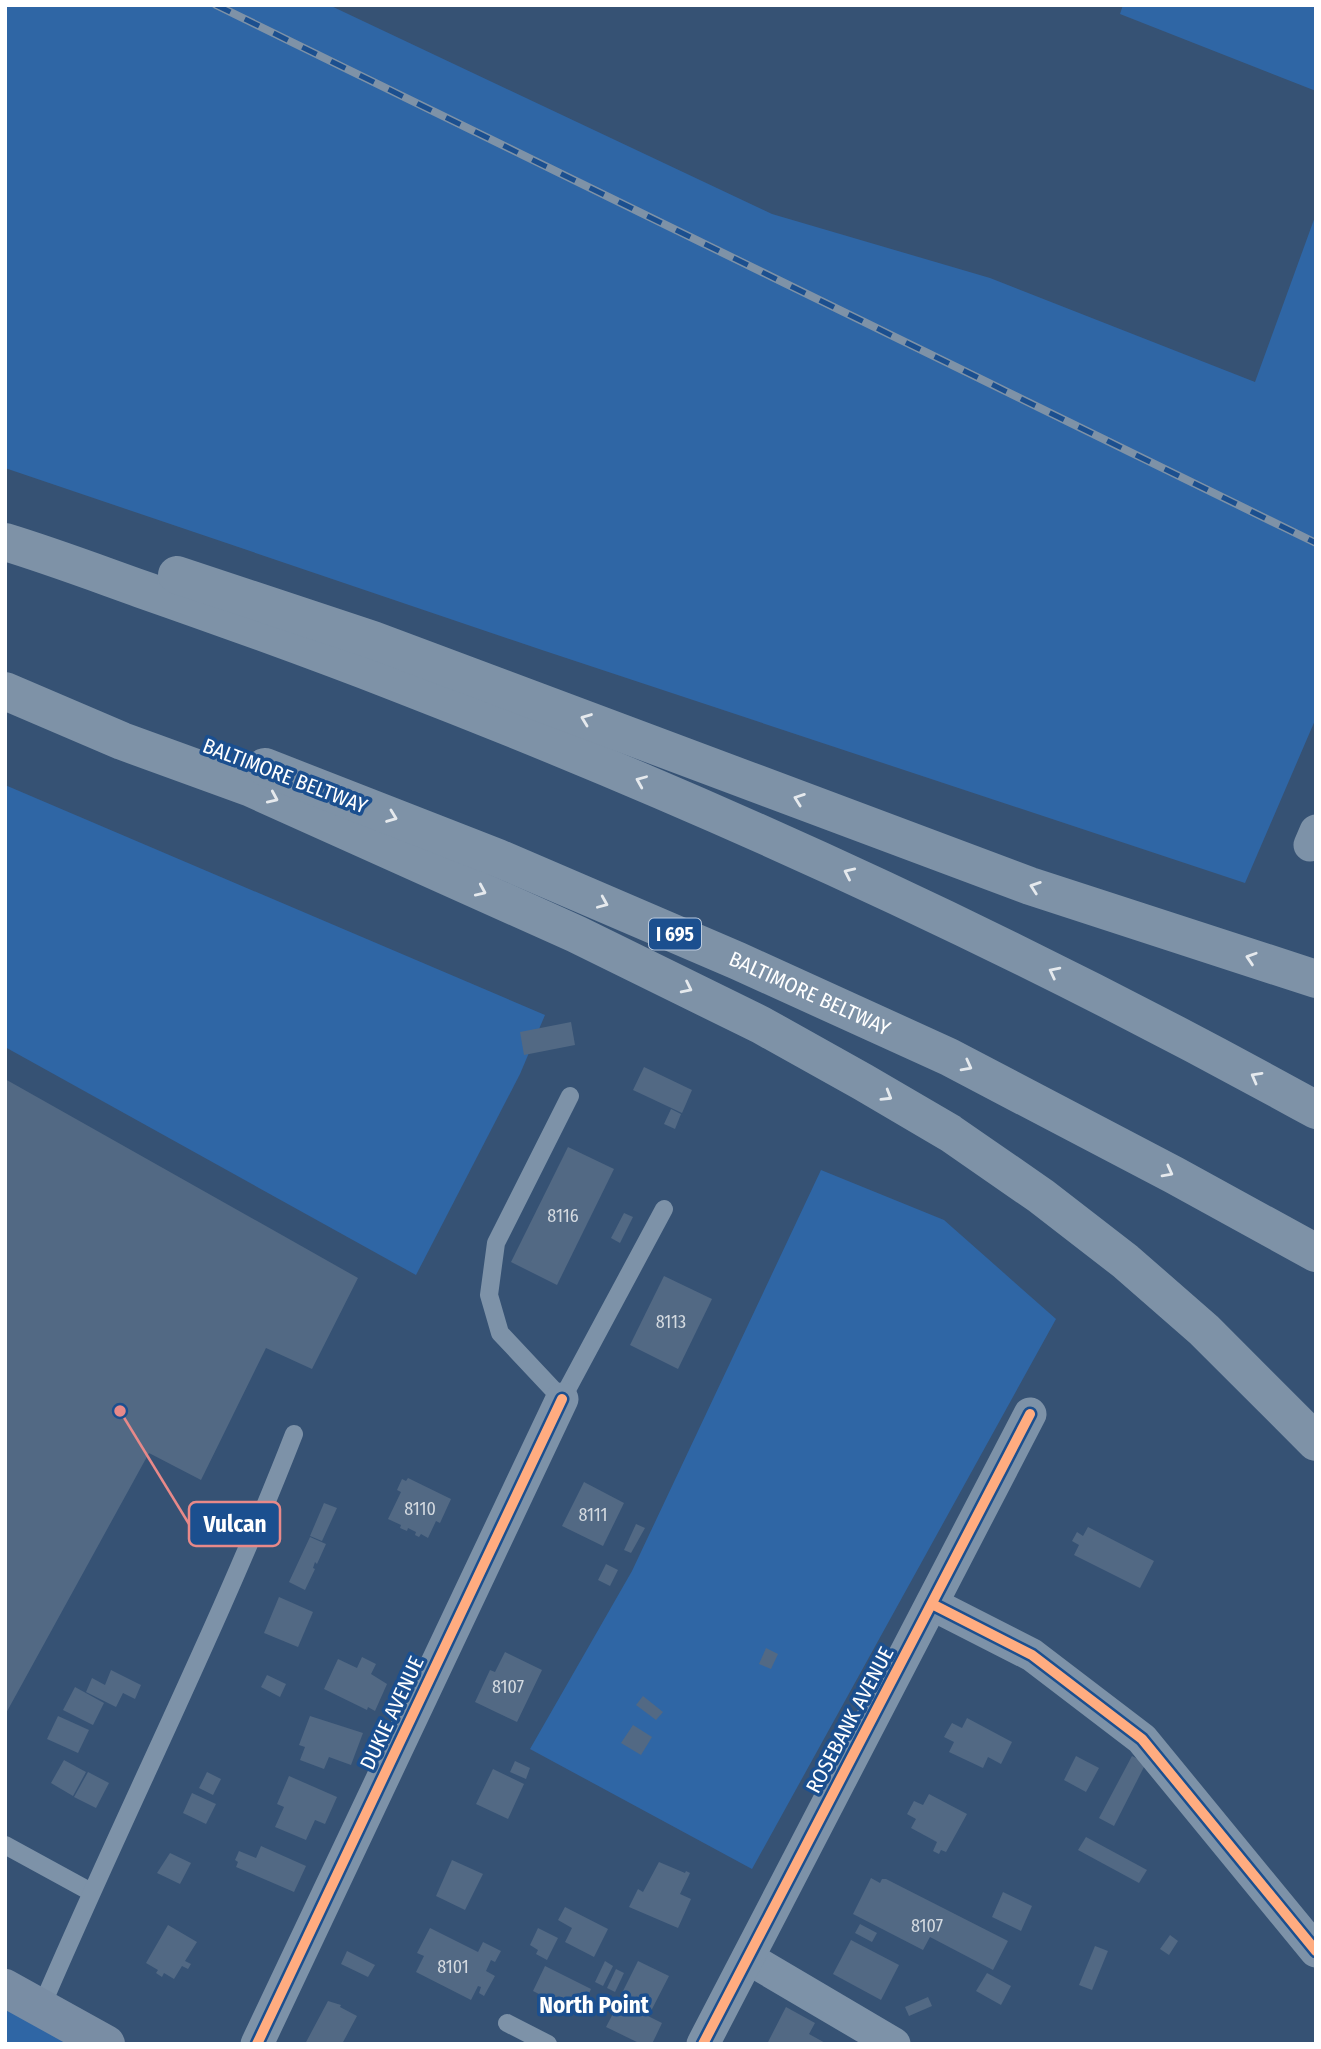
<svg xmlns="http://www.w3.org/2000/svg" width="1321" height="2049" font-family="'Fira Sans Condensed',sans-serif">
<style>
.green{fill:#2f66a5}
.building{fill:#526984}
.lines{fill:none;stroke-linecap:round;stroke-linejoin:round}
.service{stroke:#7d92a8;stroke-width:18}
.minor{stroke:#7d92a8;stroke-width:33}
.secondary{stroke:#798da4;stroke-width:38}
.motorway{stroke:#7e92a7;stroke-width:38}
.rail-casing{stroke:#7e92a7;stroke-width:8}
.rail{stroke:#1b4f8f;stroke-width:5;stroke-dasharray:16;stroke-linecap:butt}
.cycleway-casing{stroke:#1b4f8f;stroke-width:15}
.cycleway{stroke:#ffac80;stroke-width:10}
.oneway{stroke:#e5e9ed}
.labels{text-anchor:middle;stroke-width:7;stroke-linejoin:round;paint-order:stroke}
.number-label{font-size:18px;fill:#d4dae0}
.shield{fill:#1b4f8f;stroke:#bbcadd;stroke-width:2}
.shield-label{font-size:19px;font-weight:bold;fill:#fff}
.street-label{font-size:21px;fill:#fff;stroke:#1b4f8f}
.neighbourhood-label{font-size:23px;font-weight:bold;fill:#fff;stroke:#1b4f8f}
.leader{fill:none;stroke:#e88989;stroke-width:2.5}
.callout-dot{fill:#e88989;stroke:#1b4f8f;stroke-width:2.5}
.callout{fill:#1b4f8f;stroke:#e88989;stroke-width:2.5}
.callout-label{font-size:23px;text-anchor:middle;font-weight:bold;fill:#fff}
</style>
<rect width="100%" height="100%" fill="#365274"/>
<g class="green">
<polygon points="5,5 329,5 772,214 990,278 1255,382 1316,214 1316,718 1245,883 542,650 5,468"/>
<polygon points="1123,5 1316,5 1316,91 1120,14"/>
<polygon points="5,785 545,1015 520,1074 416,1275 5,1047"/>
<polygon points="821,1170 944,1220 1056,1319 752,1869 530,1749 632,1571"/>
<polygon points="5,2006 74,2044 5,2044"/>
</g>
<g class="building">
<polygon points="571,1022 575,1045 524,1055 520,1032"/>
<polygon points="644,1067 692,1090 682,1113 633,1090"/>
<polygon points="5,1079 358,1278 312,1369 266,1348 201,1480 149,1453 5,1715"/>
<polygon points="671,1109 681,1114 675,1129 664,1124"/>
<polygon points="568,1147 614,1169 557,1285 511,1262"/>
<polygon points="624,1213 633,1217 620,1243 611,1238"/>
<polygon points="664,1276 712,1299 678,1369 630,1345"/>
<polygon points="408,1478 451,1499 440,1523 436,1521 428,1538 421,1534 419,1537 415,1535 416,1532 408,1528 407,1531 400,1528 401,1525 388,1519 401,1492 397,1490 402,1479 406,1481"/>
<polygon points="584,1482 624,1503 603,1546 562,1526"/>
<polygon points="324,1503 337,1508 322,1541 310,1536"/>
<polygon points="636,1524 645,1528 631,1553 624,1550"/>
<polygon points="1088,1527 1154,1561 1140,1588 1074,1555 1079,1545 1072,1541 1077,1532 1083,1536"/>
<polygon points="310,1537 326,1544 317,1564 315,1562 313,1568 315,1569 305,1590 289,1582"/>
<polygon points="606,1564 618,1570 610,1586 598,1580"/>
<polygon points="279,1597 313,1612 298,1647 264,1633"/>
<polygon points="766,1648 778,1654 771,1669 759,1664"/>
<polygon points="505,1652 542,1670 517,1722 475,1702 490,1670 495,1672"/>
<polygon points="362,1657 376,1664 371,1674 387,1684 375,1711 368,1707 367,1710 324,1689 338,1659 357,1668"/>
<polygon points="111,1670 141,1685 135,1699 123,1693 116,1707 86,1692 92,1678 105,1685"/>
<polygon points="267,1675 286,1684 280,1697 261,1687"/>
<polygon points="75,1687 104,1703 93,1725 63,1710"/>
<polygon points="643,1696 663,1712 656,1720 636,1705"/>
<polygon points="58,1716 89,1730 78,1753 47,1739"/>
<polygon points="310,1716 363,1733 351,1765 329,1757 324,1769 300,1760 305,1747 299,1745"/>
<polygon points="967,1718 1012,1742 1001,1764 988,1757 983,1768 949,1752 954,1742 944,1737 952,1723 962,1728"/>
<polygon points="633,1725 652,1737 641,1755 621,1743"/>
<polygon points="1076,1756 1099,1768 1086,1792 1064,1780"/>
<polygon points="1132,1756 1146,1763 1114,1826 1099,1818"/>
<polygon points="64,1760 86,1772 73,1796 51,1783"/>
<polygon points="515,1761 530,1768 526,1779 510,1772"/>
<polygon points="493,1769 524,1784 508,1819 476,1804"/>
<polygon points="88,1772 109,1783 96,1808 74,1797"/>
<polygon points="207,1772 221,1779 213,1795 199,1788"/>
<polygon points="289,1776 337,1797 325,1824 315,1820 306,1840 275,1827 284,1807 277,1804"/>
<polygon points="192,1793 216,1804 206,1824 183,1813"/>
<polygon points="929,1794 967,1814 946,1852 941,1850 939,1854 933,1851 937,1842 911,1828 916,1819 907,1814 914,1801 923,1805"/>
<polygon points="1086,1837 1147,1870 1139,1883 1078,1850"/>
<polygon points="261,1846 306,1866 294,1892 236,1867 238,1862 235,1860 239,1851 256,1858"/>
<polygon points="170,1853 191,1863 180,1884 157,1873"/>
<polygon points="452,1860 483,1874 465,1910 436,1896"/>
<polygon points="659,1862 685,1873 686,1871 690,1873 680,1894 691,1899 678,1928 629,1907 638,1889 643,1892"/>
<polygon points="871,1878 880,1883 882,1879 886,1879 1008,1941 993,1970 930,1937 923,1950 853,1914"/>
<polygon points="1003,1892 1032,1906 1021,1931 992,1917"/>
<polygon points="565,1907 608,1929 594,1957 565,1942 572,1928 558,1920"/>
<polygon points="860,1924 877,1933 872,1942 855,1933"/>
<polygon points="168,1925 197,1942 185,1961 191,1964 188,1969 182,1966 174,1979 164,1973 162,1977 156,1973 158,1970 146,1963"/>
<polygon points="430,1928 478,1952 483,1942 501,1951 495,1962 491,1960 486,1971 495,1976 484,1996 479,1993 481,1987 478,1986 471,2000 416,1972 424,1956 417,1953"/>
<polygon points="538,1928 558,1938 547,1960 536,1954 538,1950 530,1945"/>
<polygon points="1170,1935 1178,1941 1169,1955 1160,1949"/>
<polygon points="851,1940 899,1965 881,2000 833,1974"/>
<polygon points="1095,1946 1108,1951 1092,1990 1079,1985"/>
<polygon points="347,1951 375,1965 368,1977 341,1964"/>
<polygon points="605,1961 613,1966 603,1986 595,1982"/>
<polygon points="638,1961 669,1976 651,2011 643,2007 640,2012 662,2023 652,2044 641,2044 606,2027 619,2002 624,2005 627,1998 621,1995"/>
<polygon points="545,1966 591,1989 579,2014 548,1998 546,2001 540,1998 541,1995 533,1991"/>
<polygon points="616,1969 624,1973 615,1992 607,1988"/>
<polygon points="987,1973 1011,1986 1001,2005 976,1991"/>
<polygon points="928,1997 932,2006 909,2016 905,2007"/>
<polygon points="328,2001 341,2005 340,2007 357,2016 342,2044 305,2044"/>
<polygon points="786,2007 815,2023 809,2034 827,2044 767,2044"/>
</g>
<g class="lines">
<g class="service">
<polyline points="570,1096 496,1243 489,1295 500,1333 562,1399 664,1209"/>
<polyline points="5,1845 91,1892"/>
<path d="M 41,2008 C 123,1816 218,1629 294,1434"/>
<polyline points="507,2023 548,2044"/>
</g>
<g class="minor">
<polyline points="1310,845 1316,831"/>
<polyline points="932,1604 1032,1655 1142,1739 1316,1951"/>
<polyline points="748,1958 894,2044"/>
<polyline points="257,2044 562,1399"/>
<polyline points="703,2044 1030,1414"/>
</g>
<polyline class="secondary" points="5,1988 106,2044"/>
<g class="motorway">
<path d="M 5,542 C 51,556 96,573 141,589 C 227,619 313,650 398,683 C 713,805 1020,946 1316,1110"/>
<polyline points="177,575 373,640 1030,886 1316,979"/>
<polyline points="5,691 122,741 251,788 576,934 761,1025 863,1082 950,1133 1041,1196 1125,1261 1204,1330 1316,1442"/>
<path id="s1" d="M 265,767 L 498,858 L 738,961 L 949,1057 L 1174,1175 L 1316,1253"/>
</g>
<g class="rail-casing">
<polyline id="rail" points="216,5 1316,543"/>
</g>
<use href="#rail" class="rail"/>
<g class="cycleway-casing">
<g id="cycleway">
<polyline points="932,1604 1032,1655 1142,1739 1316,1951"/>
<polyline points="257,2044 562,1399"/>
<polyline points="703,2044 1030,1414"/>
</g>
</g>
<use href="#cycleway" class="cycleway"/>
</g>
<defs><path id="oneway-chevron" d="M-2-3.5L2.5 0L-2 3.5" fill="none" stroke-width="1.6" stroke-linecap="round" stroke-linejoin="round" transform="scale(1.75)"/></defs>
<g class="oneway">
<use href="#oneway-chevron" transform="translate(586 719) rotate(-159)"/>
<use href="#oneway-chevron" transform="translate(641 781) rotate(-157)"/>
<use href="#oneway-chevron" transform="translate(273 798) rotate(24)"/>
<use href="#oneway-chevron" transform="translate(799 799) rotate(-160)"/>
<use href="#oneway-chevron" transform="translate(392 817) rotate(21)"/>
<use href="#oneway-chevron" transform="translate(849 873) rotate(-155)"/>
<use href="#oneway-chevron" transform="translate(1035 887) rotate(-161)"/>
<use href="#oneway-chevron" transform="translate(481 891) rotate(24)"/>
<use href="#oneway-chevron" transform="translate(603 903) rotate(23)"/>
<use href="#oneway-chevron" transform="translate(1251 958) rotate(-162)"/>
<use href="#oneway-chevron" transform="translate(1054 972) rotate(-153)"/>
<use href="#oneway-chevron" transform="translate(687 988) rotate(26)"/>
<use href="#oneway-chevron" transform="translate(967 1066) rotate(28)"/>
<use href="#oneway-chevron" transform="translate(1256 1077) rotate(-151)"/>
<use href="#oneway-chevron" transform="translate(887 1096) rotate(31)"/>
<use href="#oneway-chevron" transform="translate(1168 1172) rotate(28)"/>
</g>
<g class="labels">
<g class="number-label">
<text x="563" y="1222">8116</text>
<text x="671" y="1328">8113</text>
<text x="420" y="1515">8110</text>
<text x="593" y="1521">8111</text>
<text x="508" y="1693">8107</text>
<text x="927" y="1932">8107</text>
<text x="453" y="1973">8101</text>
</g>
<rect class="shield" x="649" y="918.5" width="52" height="31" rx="5"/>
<g class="shield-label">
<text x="675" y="941">I 695</text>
</g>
<g class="street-label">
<text transform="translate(285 776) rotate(21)" y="7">BALTIMORE BELTWAY</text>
<text dy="7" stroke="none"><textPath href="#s1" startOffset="590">BALTIMORE BELTWAY</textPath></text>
<text transform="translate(392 1713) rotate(-65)" y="7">DUKIE AVENUE</text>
<text transform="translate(850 1720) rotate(-62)" y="7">ROSEBANK AVENUE</text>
</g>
<g class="neighbourhood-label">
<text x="594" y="2013">North Point</text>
</g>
</g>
<path class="leader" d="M120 1411L189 1524"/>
<circle class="callout-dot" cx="120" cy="1411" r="7"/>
<rect class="callout" x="189" y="1502" width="91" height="44" rx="7"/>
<g class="callout-label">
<text x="235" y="1532">Vulcan</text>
</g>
<rect width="1321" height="2049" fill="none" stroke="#ffffff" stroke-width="14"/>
</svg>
